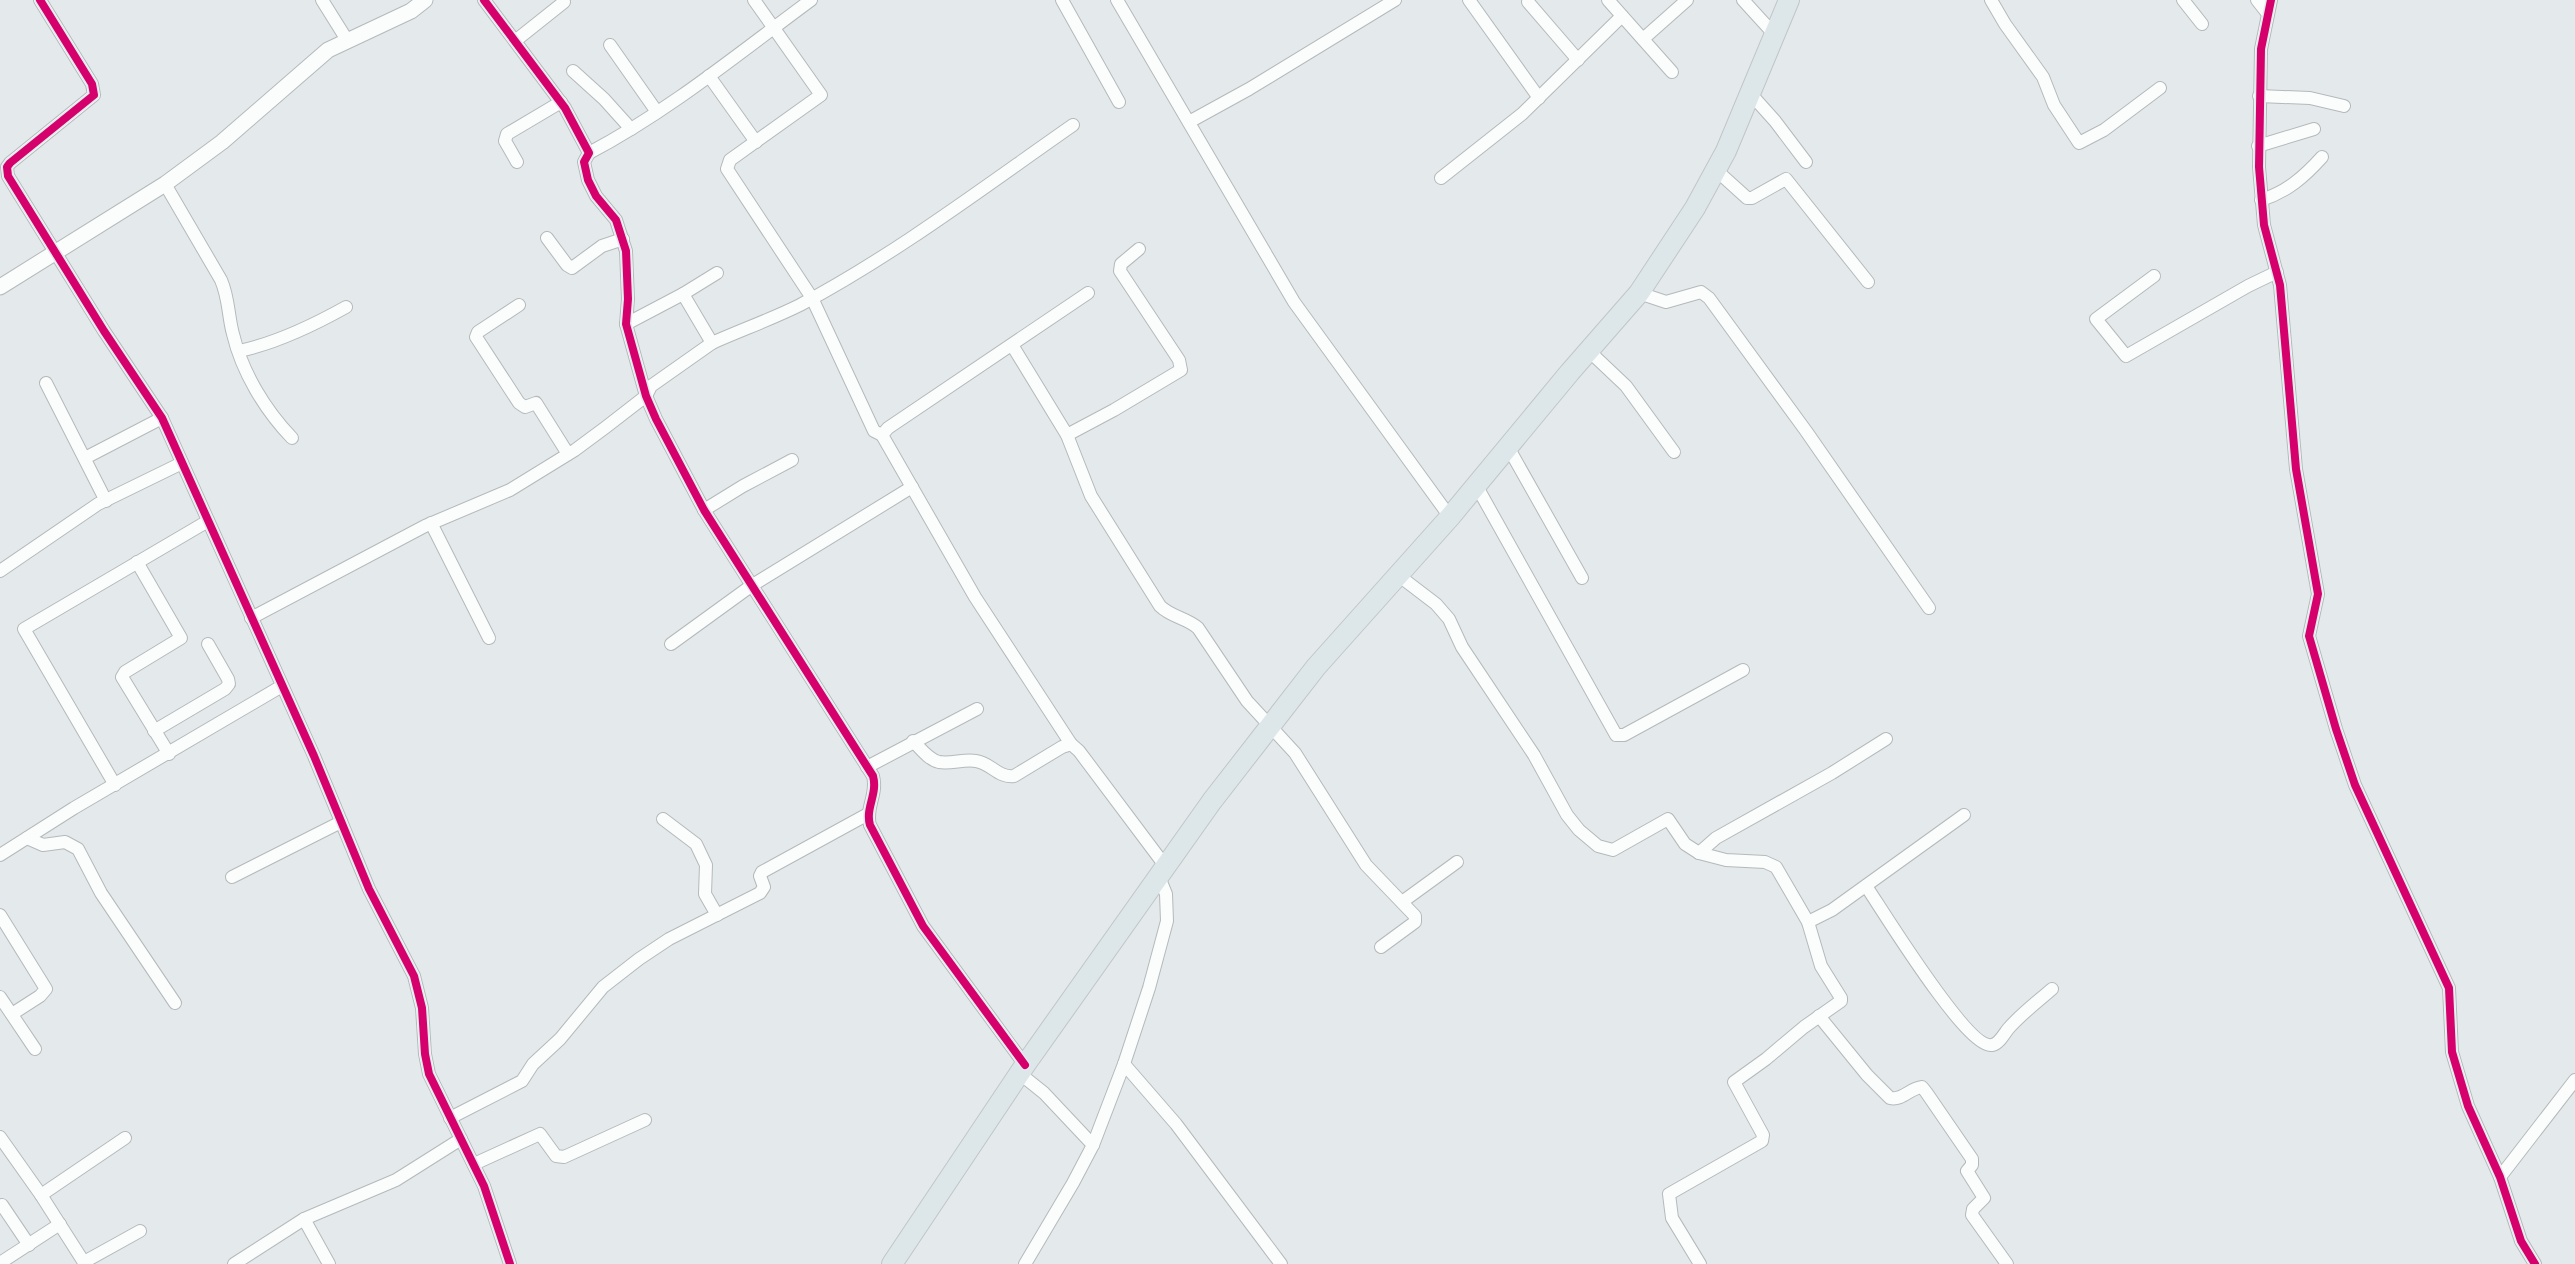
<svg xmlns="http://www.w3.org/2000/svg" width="2575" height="1264" font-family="Manrope,sans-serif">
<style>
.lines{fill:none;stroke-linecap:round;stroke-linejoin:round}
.minor-casing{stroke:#b5b9ba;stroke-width:14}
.tertiary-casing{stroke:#b5b9ba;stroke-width:17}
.primary-casing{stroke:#c2c5c6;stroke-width:22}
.minor{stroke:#fbfcfc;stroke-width:12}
.tertiary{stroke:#fbfcfc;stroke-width:15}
.primary{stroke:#dde7e9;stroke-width:20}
.cycleway-casing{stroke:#e1ebef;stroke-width:11}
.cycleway{stroke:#d6006c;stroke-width:8}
</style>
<rect width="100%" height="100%" fill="#e4eaec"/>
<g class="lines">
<g class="minor-casing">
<g id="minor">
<polyline points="40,0 92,84 94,95 10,163 7,167 8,176 104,331 162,418 314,756 369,889 414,976 422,1008 425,1054 429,1074 484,1186 510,1264"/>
<polyline points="322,0 347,40"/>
<path d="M 484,0 L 565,108 L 589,153 L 584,162 L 588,180 L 596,196 L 616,220 L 626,251 L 628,299 L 626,324 L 646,396 L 656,419 L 704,510 L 873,776 C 878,794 865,808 870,825 L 923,926 L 1025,1065"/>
<polyline points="754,0 821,95 730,160 727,169 812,298 874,431 882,435"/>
<polyline points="1062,0 1119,102"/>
<polyline points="1117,0 1294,302 1450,517"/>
<polyline points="1469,0 1539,98"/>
<polyline points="1608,0 1672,72"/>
<polyline points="1743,0 1774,34"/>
<polyline points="1991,0 2005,24 2043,77 2054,105 2079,143 2104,130 2160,88"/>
<polyline points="2183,0 2202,24"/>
<polyline points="2257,0 2268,14"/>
<polyline points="2271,0 2261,49 2259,167 2264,225 2280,285 2296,469 2318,594 2309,636 2336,729 2355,785 2449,988 2452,1052 2468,1106 2500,1177 2521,1241 2535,1264"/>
<polyline points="1528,2 1578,60"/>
<polyline points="1643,39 1687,0"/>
<polyline points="515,41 564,2"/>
<polyline points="610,45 657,112"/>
<polyline points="573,71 604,99 631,129"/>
<polyline points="709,76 756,142"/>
<polyline points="1749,92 1775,121 1806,162"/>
<polyline points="2259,96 2310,98 2344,106"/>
<polyline points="1189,122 1249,89 1395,0"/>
<polyline points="2258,146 2314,129"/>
<path d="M 589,153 C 669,111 739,53 811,0"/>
<polyline points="517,162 505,141 507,134 561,102"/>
<polyline points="1716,170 1747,198 1752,198 1786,179 1868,282"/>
<polyline points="1441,178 1522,114 1622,16"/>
<path d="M 165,184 L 221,280 C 229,298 228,316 233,334 C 242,372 265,410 292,438"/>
<path d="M 2261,200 C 2287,192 2305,176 2322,157"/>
<polyline points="547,238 567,265 572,268 602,246 623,239"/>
<polyline points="2154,276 2096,319 2126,356 2248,286 2277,272"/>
<polyline points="1639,293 1666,302 1701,292 1709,298 1806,431 1929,608"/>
<polyline points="683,294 717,273"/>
<polyline points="519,305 478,332 476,337 519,403 525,407 536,403 568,454"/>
<path d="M 626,324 L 683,294 L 712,343 C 741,330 772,319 800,305 C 896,254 984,187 1073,125"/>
<path d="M 1012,345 L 1067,435 L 1091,496 L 1160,606 C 1171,617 1187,618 1198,628 L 1247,701 L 1295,753 L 1366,865 L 1415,916 L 1415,922 L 1381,947"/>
<path d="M 239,351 C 277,343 312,326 346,307"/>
<polyline points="1589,351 1626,386 1674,452"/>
<polyline points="46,383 106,501"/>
<polyline points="1067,435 1114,410 1181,370 1179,360 1120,271 1121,264 1139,249"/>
<polyline points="1508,447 1582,578"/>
<polyline points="85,458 162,418"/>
<polyline points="1476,485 1616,735 1624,735 1743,670"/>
<polyline points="704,510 743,486 792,460"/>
<polyline points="431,523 489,638"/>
<polyline points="137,562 181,638 125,672 122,677 169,754"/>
<polyline points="0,571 98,504 182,463"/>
<polyline points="1398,575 1436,604 1449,619 1462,647 1534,755 1567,815 1579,830 1598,846 1613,850 1668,819 1685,844 1699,853 1726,860 1765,862 1776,867 1808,922 1821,966 1841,998 1841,1001 1804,1027 1766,1059 1734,1082 1763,1135 1762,1141 1669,1194 1672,1218 1700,1264"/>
<polyline points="251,618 425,526 510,490 575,450 606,427 646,396 651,386 712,343"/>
<polyline points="671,644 751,586 912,487"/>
<polyline points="154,731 225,689 229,684 228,679 208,644"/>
<path d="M 913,741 C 920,748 929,760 939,762 C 951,764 964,759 976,761 C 991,763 998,778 1014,776 L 1062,747 L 1071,744 L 1079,751 L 1166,867"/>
<polyline points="1071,744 975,597 882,435 888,428 1088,293"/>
<polyline points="867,767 977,709"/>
<polyline points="115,785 24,629 208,521"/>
<polyline points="663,819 696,844 706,865 705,894 717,915"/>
<polyline points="27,838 43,845 65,842 78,849 101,893 175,1003"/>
<polyline points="1699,853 1716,838 1832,773 1886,739"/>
<polyline points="0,855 74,808 282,686"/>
<polyline points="232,877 341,822"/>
<path d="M 1866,886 C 1883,911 1967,1049 1992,1045 C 1999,1044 2004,1034 2008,1029 C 2021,1014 2037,1002 2052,989"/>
<polyline points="1402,902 1457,862"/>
<polyline points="0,915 46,989 40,996 12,1014"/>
<polyline points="1808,922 1832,910 1964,815"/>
<polyline points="0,997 35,1049"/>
<path d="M 1819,1016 L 1867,1075 L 1890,1098 C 1902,1101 1910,1088 1922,1087 L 1926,1092 L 1972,1159 L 1972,1165 L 1967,1171 L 1984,1198 L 1973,1209 L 1972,1215 L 2007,1264"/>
<polyline points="1124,1064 1176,1124 1281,1264"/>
<polyline points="1019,1073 1044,1093 1093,1145"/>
<polyline points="450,1118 522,1081 533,1064 560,1039 603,987 639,959 669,939 760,893 764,887 760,876 762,872 868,814"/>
<polyline points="0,1137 41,1195 85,1264"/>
<polyline points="474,1164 540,1134 556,1156 564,1157 645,1120"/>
<polyline points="2500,1177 2575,1080"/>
<polyline points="41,1195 125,1138"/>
<polyline points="2,1205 29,1245"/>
<polyline points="304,1219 329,1264"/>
<polyline points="84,1262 140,1231"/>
<polyline points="0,1263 60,1224"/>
<polyline points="234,1264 304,1219 396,1180 461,1139"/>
<polyline points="1025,1264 1073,1183 1093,1145 1124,1064 1149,988 1167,921 1166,894 1159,877"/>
</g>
</g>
<g class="tertiary-casing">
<polyline id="tertiary" points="0,287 165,184 222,142 328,50 411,11 425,0"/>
</g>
<g class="primary-casing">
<polyline id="primary" points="892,1264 1025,1065 1212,801 1316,667 1450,517 1570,372 1639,293 1695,208 1726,151 1789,0"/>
</g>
<use href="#minor" class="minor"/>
<use href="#tertiary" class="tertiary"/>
<use href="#primary" class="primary"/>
<g class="cycleway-casing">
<g id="cycleway">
<polyline points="40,0 92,84 94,95 10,163 7,167 8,176 104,331 162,418 314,756 369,889 414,976 422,1008 425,1054 429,1074 484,1186 510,1264"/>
<path d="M 484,0 L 565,108 L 589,153 L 584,162 L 588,180 L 596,196 L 616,220 L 626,251 L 628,299 L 626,324 L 646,396 L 656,419 L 704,510 L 873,776 C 878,794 865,808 870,825 L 923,926 L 1025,1065"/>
<polyline points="2271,0 2261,49 2259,167 2264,225 2280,285 2296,469 2318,594 2309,636 2336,729 2355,785 2449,988 2452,1052 2468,1106 2500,1177 2521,1241 2535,1264"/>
</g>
</g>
<use href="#cycleway" class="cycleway"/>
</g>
</svg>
